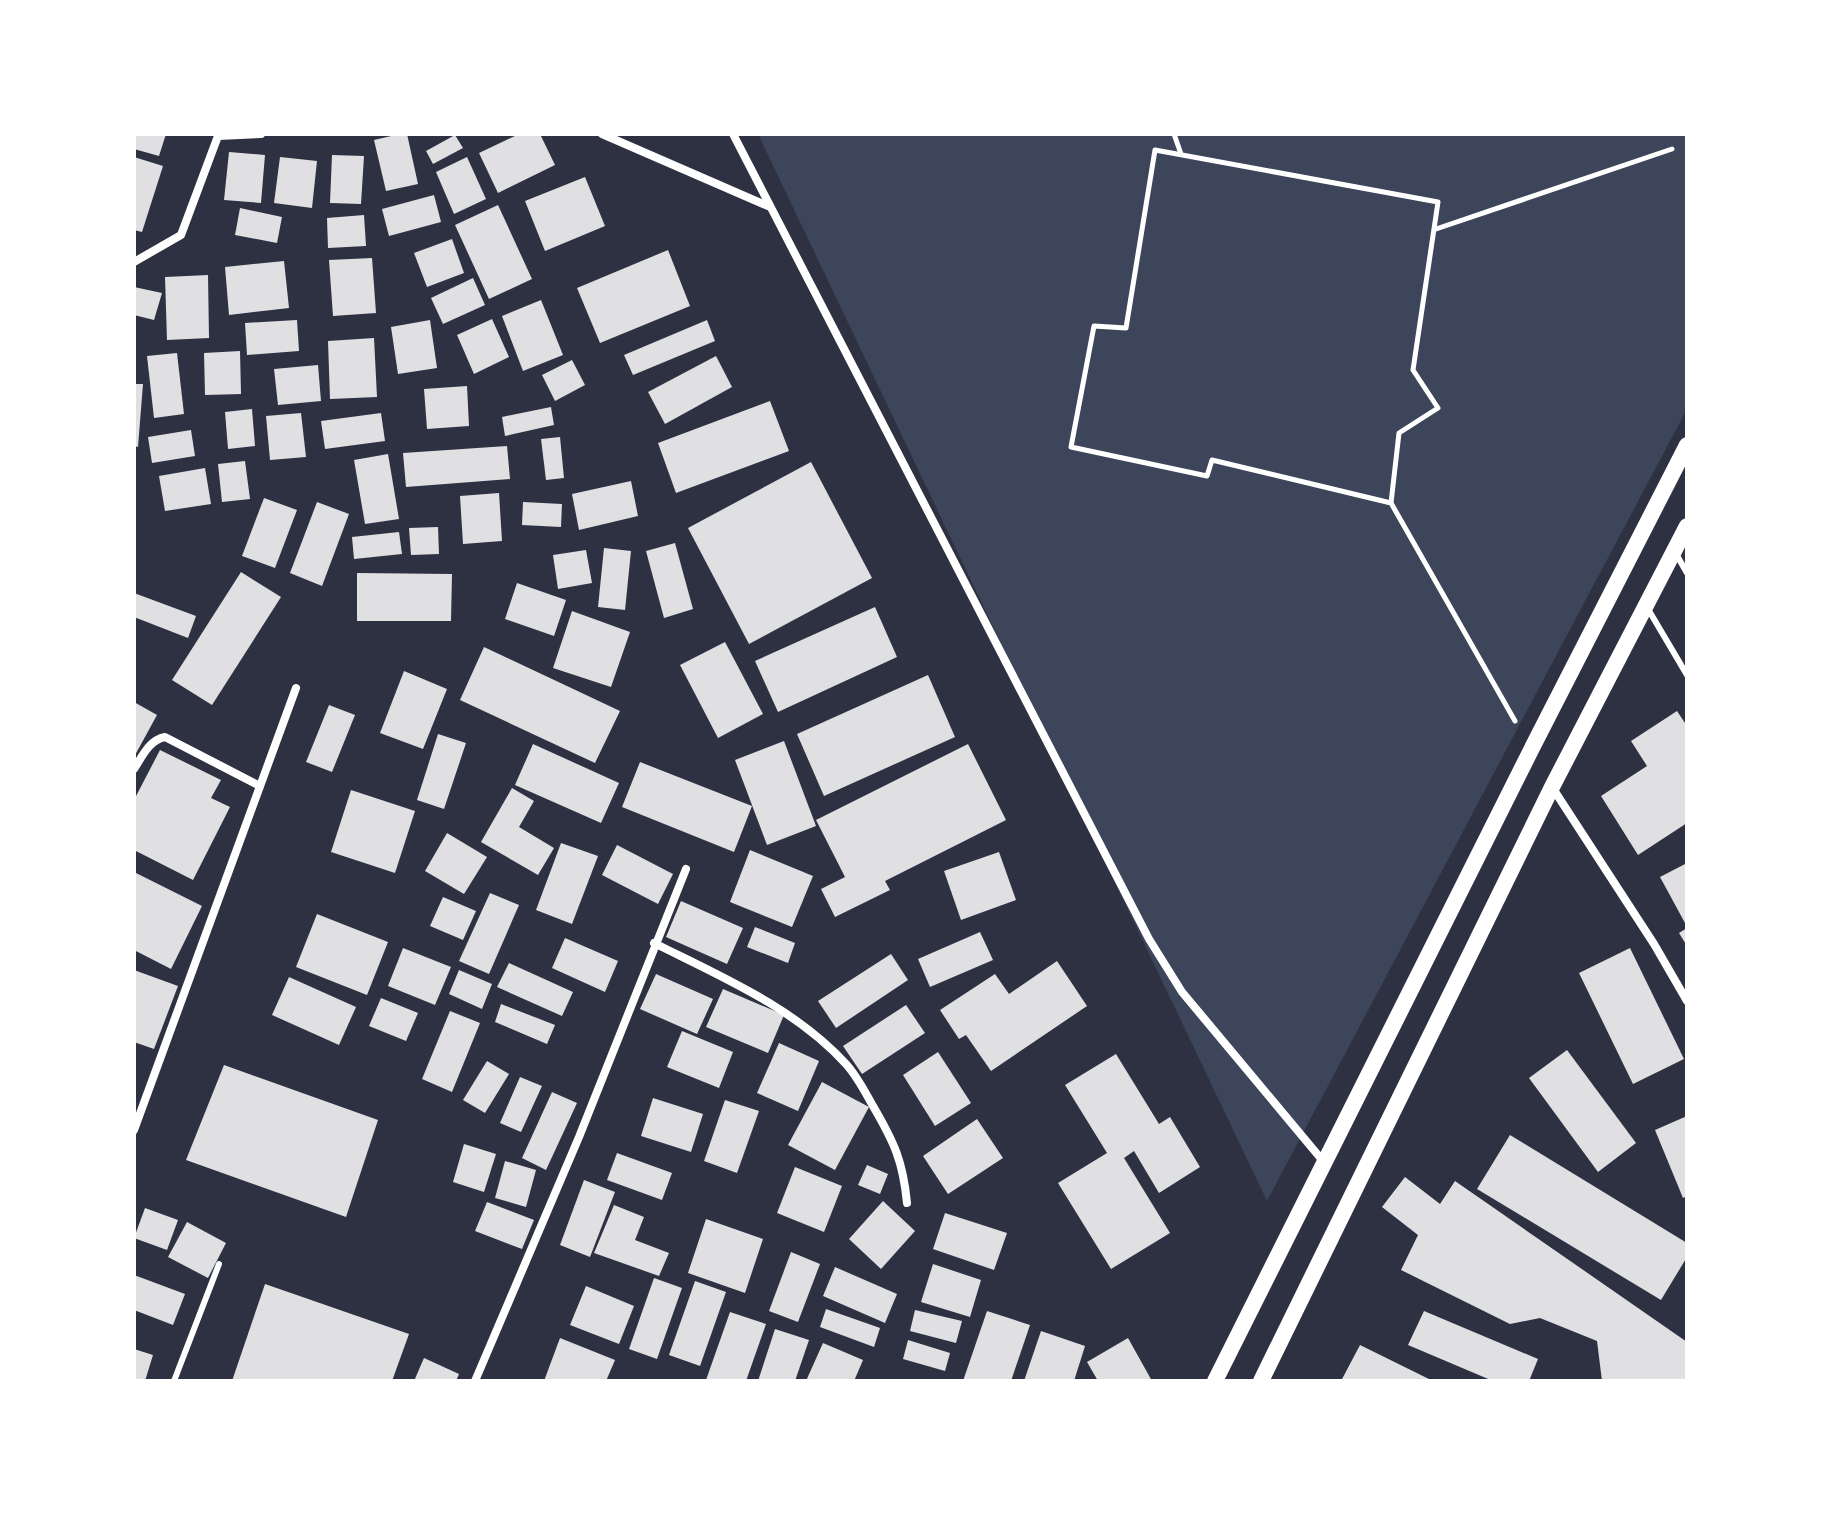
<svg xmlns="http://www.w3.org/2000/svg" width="1821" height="1515" font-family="'Public Sans',sans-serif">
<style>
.green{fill:#3c4559}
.building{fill:#e0e0e3}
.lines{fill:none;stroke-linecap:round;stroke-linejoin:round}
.path{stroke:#fff;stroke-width:5}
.service{stroke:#fff;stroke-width:6}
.minor{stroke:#fff;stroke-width:8}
.secondary{stroke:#fff;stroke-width:16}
</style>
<rect width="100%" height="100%" fill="#2d3142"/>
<polygon class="green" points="758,134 1686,134 1687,409 1267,1201"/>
<g class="building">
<polygon points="134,134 166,134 159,156 134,149"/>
<polygon points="400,134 407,134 418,184 386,191 374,140"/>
<polygon points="519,134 540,134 555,165 498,193 479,153"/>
<polygon points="455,135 463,148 433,164 426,151"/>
<polygon points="229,152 265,155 261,203 224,200"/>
<polygon points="332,155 364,156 361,204 330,203"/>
<polygon points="134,157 163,166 142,232 134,230"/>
<polygon points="280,157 317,161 312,208 274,203"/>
<polygon points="467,157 486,199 454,214 436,172"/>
<polygon points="585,177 605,226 545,251 525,201"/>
<polygon points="434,195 441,222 389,236 382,209"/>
<polygon points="498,205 532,279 489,299 455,225"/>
<polygon points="240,208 282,217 277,243 235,235"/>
<polygon points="364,215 366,246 328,248 327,218"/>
<polygon points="452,239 464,273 427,287 414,253"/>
<polygon points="668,250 690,306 600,343 577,288"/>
<polygon points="372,258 376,313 333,316 329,260"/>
<polygon points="284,261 289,308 229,315 225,267"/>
<polygon points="208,275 209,338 167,340 165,277"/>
<polygon points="473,278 485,305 443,324 431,298"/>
<polygon points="134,287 162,293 154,320 134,315"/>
<polygon points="541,300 563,355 523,371 502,316"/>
<polygon points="492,319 509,357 474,374 457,335"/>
<polygon points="297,320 299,351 247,355 245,323"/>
<polygon points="430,320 437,368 398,374 391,327"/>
<polygon points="707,320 715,341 633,375 624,355"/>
<polygon points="374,338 377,397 330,399 328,341"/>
<polygon points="240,351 241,394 205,395 204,353"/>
<polygon points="177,353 184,414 154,418 147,356"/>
<polygon points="716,356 732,387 665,424 648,392"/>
<polygon points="572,360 585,385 555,401 542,375"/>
<polygon points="318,365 321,401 278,405 274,369"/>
<polygon points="134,384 143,384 138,447 134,446"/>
<polygon points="467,386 469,426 427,429 424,389"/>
<polygon points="770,401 789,451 676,493 658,443"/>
<polygon points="551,407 554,425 505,436 502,417"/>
<polygon points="252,409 255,446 228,449 225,412"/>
<polygon points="301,413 306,457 270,460 266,416"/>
<polygon points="381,413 385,441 325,449 321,421"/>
<polygon points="191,430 195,456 152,463 148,437"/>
<polygon points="560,437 564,478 546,480 541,439"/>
<polygon points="507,446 510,479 406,487 403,453"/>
<polygon points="388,454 399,519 365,524 354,460"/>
<polygon points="245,461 250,499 222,502 218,464"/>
<polygon points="811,462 872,578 749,644 688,528"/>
<polygon points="205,468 211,504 165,511 159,476"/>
<polygon points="631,481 638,516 579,530 572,494"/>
<polygon points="499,493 502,541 463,544 460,496"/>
<polygon points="264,498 297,510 275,568 242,556"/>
<polygon points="317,502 349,514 322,586 290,573"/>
<polygon points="523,502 562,504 561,527 522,525"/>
<polygon points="438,527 439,554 411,555 409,528"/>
<polygon points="399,532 402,554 354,559 352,537"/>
<polygon points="675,543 693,609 664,618 646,551"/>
<polygon points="604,548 631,551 625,610 598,607"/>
<polygon points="586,550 592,583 558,589 553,555"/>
<polygon points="241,572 281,597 212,705 172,680"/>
<polygon points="357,573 452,574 451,621 357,621"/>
<polygon points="517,583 566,600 554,636 505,619"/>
<polygon points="134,593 196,616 188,638 134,617"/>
<polygon points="875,607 897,657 778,712 755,661"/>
<polygon points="572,611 630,632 611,687 553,668"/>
<polygon points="725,642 763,714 718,738 680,665"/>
<polygon points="484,647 620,711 595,763 460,700"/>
<polygon points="404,671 447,689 423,749 380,733"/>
<polygon points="928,675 955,737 824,796 797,734"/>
<polygon points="134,702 157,715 134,757"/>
<polygon points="329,705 355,715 332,772 306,762"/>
<polygon points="1677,711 1687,726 1687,823 1638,855 1601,796 1647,766 1631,741"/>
<polygon points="438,734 466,743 444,809 417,800"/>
<polygon points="784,741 816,826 767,845 735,760"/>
<polygon points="533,744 619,783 601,823 515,785"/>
<polygon points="968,744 1006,820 885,881 890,890 835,917 821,889 845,877 816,820"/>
<polygon points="160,750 221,780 211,798 230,807 193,880 134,850 134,800"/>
<polygon points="640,762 752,806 734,852 622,807"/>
<polygon points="512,788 534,801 519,827 554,848 538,875 481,842"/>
<polygon points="351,790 415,811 395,873 331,852"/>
<polygon points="447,833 487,857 464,894 425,871"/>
<polygon points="561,843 598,856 572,924 536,910"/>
<polygon points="617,845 673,874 658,904 602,875"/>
<polygon points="750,850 813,876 792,927 730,902"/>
<polygon points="999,852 1016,900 961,920 944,871"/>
<polygon points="1687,863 1687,921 1685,923 1660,877"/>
<polygon points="134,872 202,906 171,969 134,950"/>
<polygon points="490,893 519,905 489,974 459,961"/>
<polygon points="443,897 476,911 463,940 430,926"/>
<polygon points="681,901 743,928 727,964 666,937"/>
<polygon points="317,914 388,942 367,995 296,967"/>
<polygon points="755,927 795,943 788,963 747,947"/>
<polygon points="1687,928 1687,946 1679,933"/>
<polygon points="980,932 993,960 930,987 918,959"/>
<polygon points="565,938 618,961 605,992 552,968"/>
<polygon points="403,948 451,967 435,1005 388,986"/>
<polygon points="1630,948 1684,1059 1633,1084 1579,973"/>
<polygon points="891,954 908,980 836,1028 818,1001"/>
<polygon points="1057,961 1087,1006 991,1071 966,1035 959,1039 940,1010 995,974 1009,994"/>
<polygon points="509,963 573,992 562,1016 497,987"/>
<polygon points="134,970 178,986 154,1049 134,1042"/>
<polygon points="459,970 492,984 482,1009 449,994"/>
<polygon points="656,974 713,999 697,1034 640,1009"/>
<polygon points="289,977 356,1007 339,1045 272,1015"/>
<polygon points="723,989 784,1015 768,1053 706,1027"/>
<polygon points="381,998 418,1013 406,1041 369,1026"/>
<polygon points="501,1004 555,1025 547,1044 495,1022"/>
<polygon points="906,1005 925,1033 862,1074 843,1046"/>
<polygon points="450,1011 480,1023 452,1092 422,1079"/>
<polygon points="682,1031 733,1052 719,1088 667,1067"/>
<polygon points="779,1043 819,1061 798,1111 757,1093"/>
<polygon points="1567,1050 1636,1143 1598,1172 1529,1078"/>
<polygon points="938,1052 971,1103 935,1126 903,1075"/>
<polygon points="1116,1054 1159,1124 1170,1117 1200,1167 1159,1193 1134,1151 1124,1158 1170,1233 1111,1269 1058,1183 1107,1153 1065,1085"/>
<polygon points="487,1061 509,1074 485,1113 463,1100"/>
<polygon points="224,1065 378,1120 346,1217 186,1160"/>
<polygon points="520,1077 542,1086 521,1132 500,1123"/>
<polygon points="822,1082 869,1107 835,1170 788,1145"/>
<polygon points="552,1092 577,1103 546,1170 522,1158"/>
<polygon points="653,1098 703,1114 691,1152 641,1136"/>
<polygon points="725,1100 759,1111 737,1173 704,1161"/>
<polygon points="1687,1116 1687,1196 1683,1198 1655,1130"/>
<polygon points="977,1119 1003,1158 948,1194 923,1156"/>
<polygon points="1510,1135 1687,1243 1687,1257 1661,1300 1477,1189"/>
<polygon points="464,1144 496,1154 484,1192 453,1182"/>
<polygon points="617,1153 672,1173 662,1200 607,1180"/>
<polygon points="505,1161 536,1170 526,1207 495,1198"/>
<polygon points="867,1165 888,1174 880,1194 858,1185"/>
<polygon points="795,1167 842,1186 824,1232 777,1213"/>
<polygon points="1405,1177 1440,1204 1455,1181 1687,1342 1687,1381 1602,1381 1597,1341 1540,1318 1510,1324 1401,1270 1418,1235 1382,1207"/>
<polygon points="584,1180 615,1192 590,1257 560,1245"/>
<polygon points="883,1201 915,1231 881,1269 849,1239"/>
<polygon points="487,1202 534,1220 522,1249 475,1231"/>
<polygon points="614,1205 644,1217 635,1240 669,1253 659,1276 594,1253"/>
<polygon points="145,1208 178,1220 167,1250 134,1238"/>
<polygon points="945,1213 1007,1233 994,1270 933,1249"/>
<polygon points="706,1219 763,1239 745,1293 688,1273"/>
<polygon points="187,1222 226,1243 208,1278 168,1257"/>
<polygon points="791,1252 820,1264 798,1322 769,1311"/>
<polygon points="933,1264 981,1280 970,1317 921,1302"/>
<polygon points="835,1267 897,1294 885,1323 823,1296"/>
<polygon points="134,1275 185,1294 173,1325 134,1310"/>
<polygon points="654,1278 682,1288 657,1359 629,1349"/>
<polygon points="695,1281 726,1292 700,1366 669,1355"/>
<polygon points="265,1284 409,1334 392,1381 232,1381"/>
<polygon points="586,1286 634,1306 619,1344 570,1325"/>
<polygon points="826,1309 880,1328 874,1347 820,1327"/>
<polygon points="915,1310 962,1321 956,1343 910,1331"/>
<polygon points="987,1311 1030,1325 1011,1381 963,1381"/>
<polygon points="1424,1311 1538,1359 1529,1381 1493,1381 1408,1345"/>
<polygon points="730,1312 766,1324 746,1381 708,1381 706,1380"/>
<polygon points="775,1329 809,1340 795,1381 758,1381"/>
<polygon points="1041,1331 1085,1346 1074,1381 1024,1381"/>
<polygon points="560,1338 615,1360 606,1381 544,1381"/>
<polygon points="1128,1338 1152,1381 1098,1381 1087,1362"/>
<polygon points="908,1340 950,1353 945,1371 903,1359"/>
<polygon points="823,1343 863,1360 854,1381 806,1381"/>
<polygon points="1360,1345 1433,1381 1341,1381"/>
<polygon points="134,1349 153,1355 145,1381 134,1381"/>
<polygon points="424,1358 459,1374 456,1381 414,1381"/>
</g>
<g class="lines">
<g class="path">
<polyline points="1174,134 1181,154"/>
<polyline points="1436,229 1672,149"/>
<polyline points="1391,503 1212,460 1207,476 1071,447 1094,326 1126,328 1155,150 1438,202 1413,370 1438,408 1399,433 1391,503 1515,721"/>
</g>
<g class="service">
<polyline points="1675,552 1687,573"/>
<polyline points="1648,609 1687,675"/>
<polyline points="174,1381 219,1264"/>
</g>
<g class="minor">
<polyline points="602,134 768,206"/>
<polyline points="733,134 1149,939 1182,992 1323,1161"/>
<polyline points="134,262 181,235 218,136 261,134"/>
<path d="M 134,769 C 142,757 149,740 165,737 L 260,786"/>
<polyline points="1552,787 1654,944 1687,1001"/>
<path d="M 654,943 C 722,977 795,1008 846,1064 C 857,1076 865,1092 873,1106 C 894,1142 903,1161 907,1203"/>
<polyline points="134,1130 296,688"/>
<polyline points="475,1381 579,1137 686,869"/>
</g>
<g class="secondary">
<polyline points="1215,1381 1531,750 1687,445"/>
<polyline points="1261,1381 1552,787 1687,526"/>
</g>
</g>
<rect width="1821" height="1515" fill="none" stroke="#ffffff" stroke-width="272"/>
</svg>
